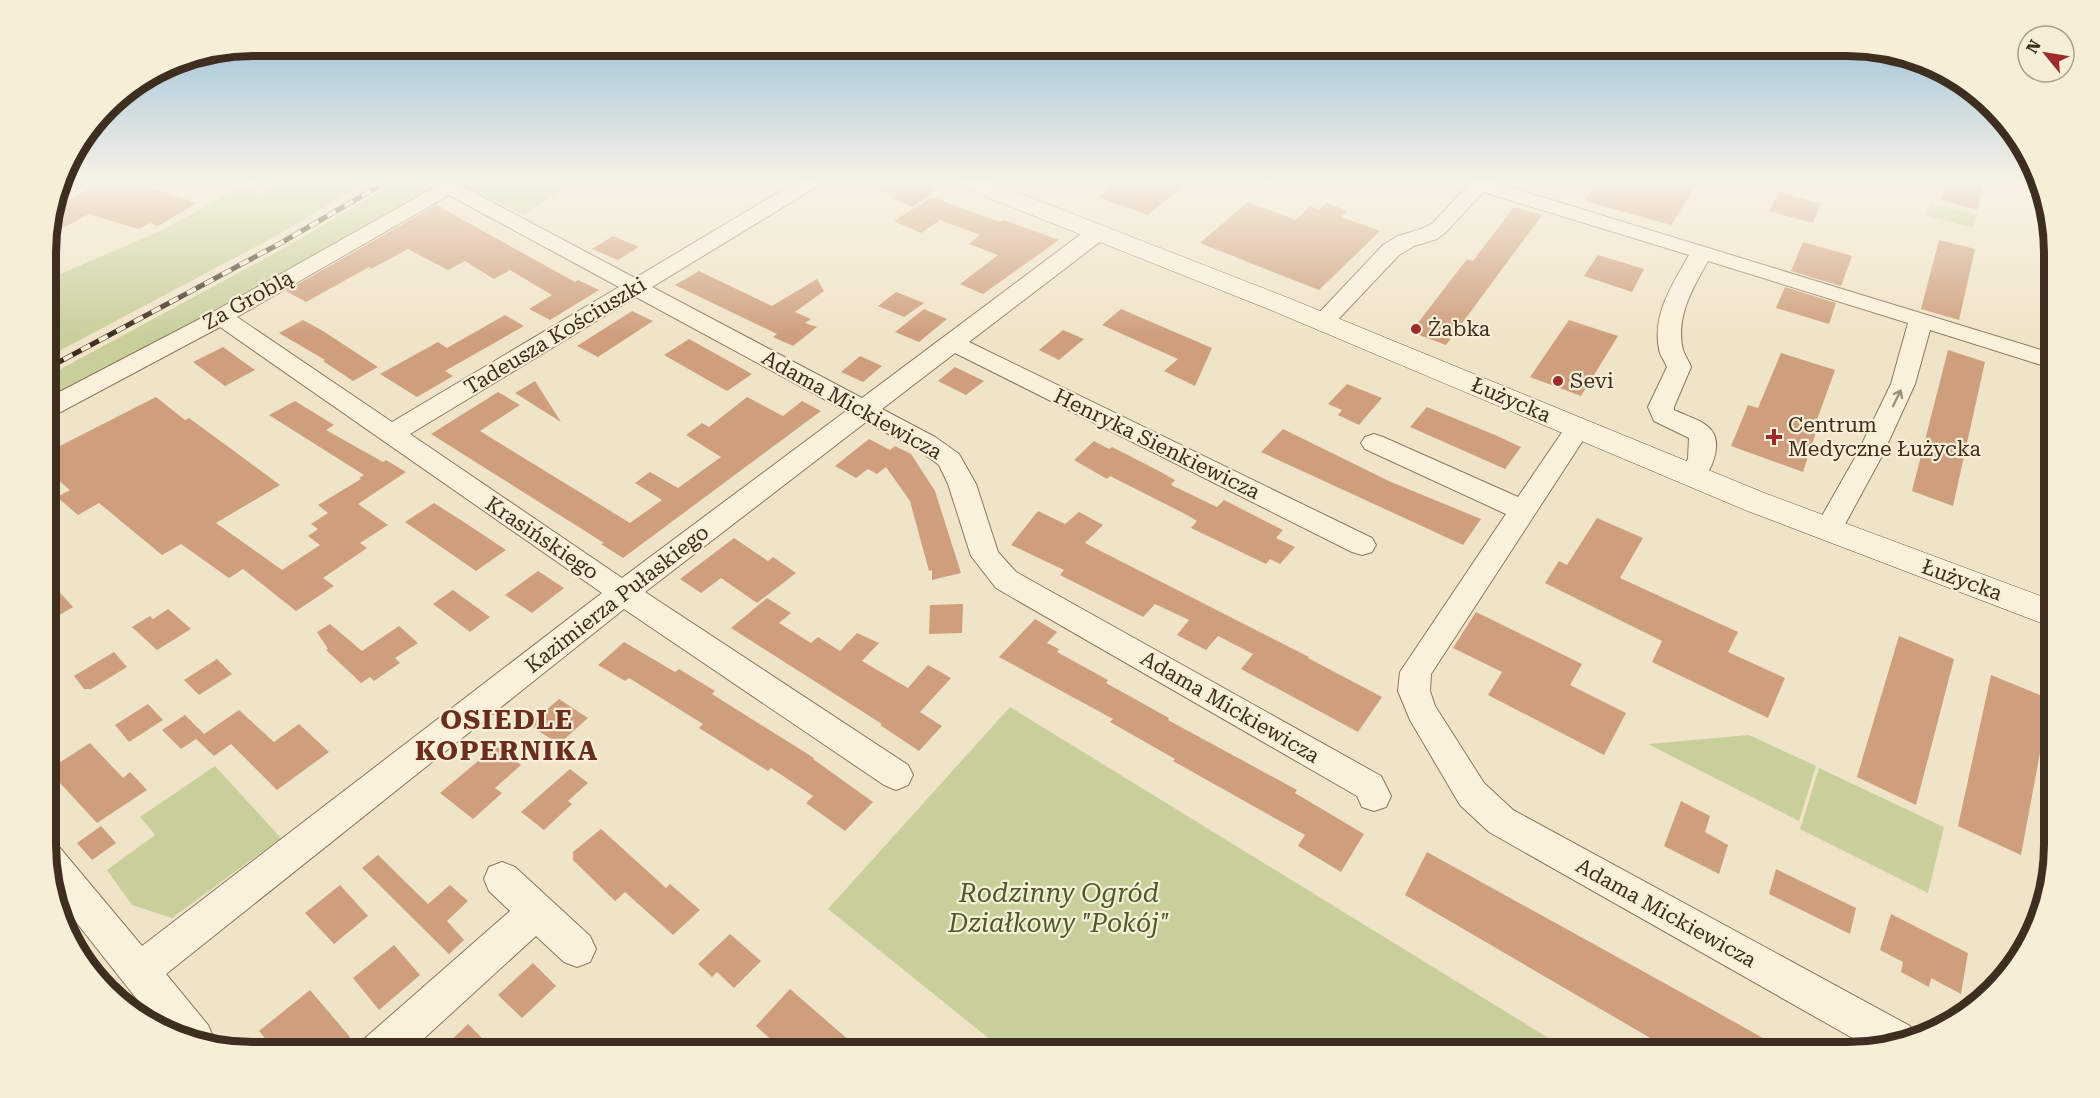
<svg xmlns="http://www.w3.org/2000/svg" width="2100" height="1098" font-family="'Roboto Serif',serif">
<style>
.green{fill:#c9cf9b}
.building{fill:#cf9f7d}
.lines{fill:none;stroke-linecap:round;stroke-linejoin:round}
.street-casing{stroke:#8d765c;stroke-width:2}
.secondary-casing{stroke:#6f573f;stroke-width:1}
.street{fill:#faf1dc;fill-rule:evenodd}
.secondary{fill:#faf1dc;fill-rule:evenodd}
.rail-casing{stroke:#3d2e20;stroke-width:5}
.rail{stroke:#f7eed8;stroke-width:4;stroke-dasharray:10;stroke-linecap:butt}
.oneway{stroke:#9c907e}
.poi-dot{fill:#9e2a2b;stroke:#f7eed8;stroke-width:2}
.labels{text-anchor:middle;stroke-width:4.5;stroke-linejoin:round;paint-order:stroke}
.street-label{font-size:21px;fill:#3d2e20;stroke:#f7eed8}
.poi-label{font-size:21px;fill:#3d2e20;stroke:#f7eed8;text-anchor:start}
.near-park-label{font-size:26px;font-style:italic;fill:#4d5a26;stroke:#f7eed8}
.district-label{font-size:27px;font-weight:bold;letter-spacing:1.5px;fill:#6b2e1e;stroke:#f7eed8}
.rim{fill:none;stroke:#3d2e20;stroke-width:8}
</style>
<rect width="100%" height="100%" fill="#f0e4c8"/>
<g class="green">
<polygon points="282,182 366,182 276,236 46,358 46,280 163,230 240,187 259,193"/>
<polygon points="395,182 445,182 231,304 46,400 46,377 288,246"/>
<polygon points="574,182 524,215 458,183 458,182"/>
<polygon points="1930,203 1977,215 1973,228 1926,215"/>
<polygon points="1010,707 1573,1053 1007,1053 828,909"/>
<polygon points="1749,735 1816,766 1799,821 1648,744"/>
<polygon points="215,766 281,838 172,918 132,905 107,870 155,835 140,817"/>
<polygon points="1819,768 1944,827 1928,893 1800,829"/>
</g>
<g class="building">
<polygon points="104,182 133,182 197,203 158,226 150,223 138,229 89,214 46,237 54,207"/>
<polygon points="913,182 936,191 913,207 891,198 895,196 864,183"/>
<polygon points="1117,182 1188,182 1148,215 1098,197"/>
<polygon points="1597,182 1698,182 1671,225 1585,201"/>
<polygon points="1947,182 1984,182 1977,210 1941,200"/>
<polygon points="1779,192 1821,204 1813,223 1769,211"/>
<polygon points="932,197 1000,222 1004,220 1059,240 983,294 960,284 998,255 969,244 980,235 940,220 921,233 894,221"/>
<polygon points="1248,202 1296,220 1310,206 1319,210 1326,203 1348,211 1341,217 1380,231 1319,290 1200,243"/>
<polygon points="436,205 575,282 578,280 599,290 550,320 529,309 552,295 510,270 494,279 465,261 448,270 408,249 371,269 369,267 306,302 286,291"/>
<polygon points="1514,207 1542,215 1446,345 1411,332 1467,259 1473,261"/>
<polygon points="613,236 639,247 618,260 592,249"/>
<polygon points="1939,240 1975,249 1959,320 1921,309"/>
<polygon points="1803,242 1852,256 1841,286 1791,271"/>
<polygon points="1598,255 1644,269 1632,292 1584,276"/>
<polygon points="699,271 772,306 817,279 824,291 795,312 811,319 805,323 817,327 793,346 773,337 777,334 675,285"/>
<polygon points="1785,287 1836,303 1829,324 1776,308"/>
<polygon points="896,292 924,303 904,317 878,306"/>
<polygon points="924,309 947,319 919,342 895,332"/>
<polygon points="1121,309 1212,348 1195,386 1164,371 1178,359 1102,325"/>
<polygon points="632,311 653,321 598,357 577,346"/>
<polygon points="505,315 524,326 445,371 453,376 417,397 380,374 438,342 447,348"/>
<polygon points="303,320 323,331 378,367 353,381 323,361 325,360 279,333"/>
<polygon points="1569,320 1618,336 1581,396 1530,377"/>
<polygon points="1063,330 1084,339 1059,360 1039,350"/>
<polygon points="689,339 718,355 752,374 727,391 664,355"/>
<polygon points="223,347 238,358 255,370 225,386 193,362"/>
<polygon points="1948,350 1985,362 1953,506 1912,491"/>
<polygon points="1781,353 1835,370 1814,428 1817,429 1803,472 1731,446 1748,405 1758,408"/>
<polygon points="860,356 882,366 863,382 841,372"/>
<polygon points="955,367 984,381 966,395 938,381"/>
<polygon points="535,381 561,422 515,393"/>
<polygon points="1347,384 1382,398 1359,425 1338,415 1342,410 1328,404"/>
<polygon points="498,392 520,405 480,431 630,523 662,500 635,483 650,472 678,488 721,457 686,435 702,423 709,427 747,397 783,416 802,401 821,411 623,558 601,544 604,543 431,434"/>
<polygon points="156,397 185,420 189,418 280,485 216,523 282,570 320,545 308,536 318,529 311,524 328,513 318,505 361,479 359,478 364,475 269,415 295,401 334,425 326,430 383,462 386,460 406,472 358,504 388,525 360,543 367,548 323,578 334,586 296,611 243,569 229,578 181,544 162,555 99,503 78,515 57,497 70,490 46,470 46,453"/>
<polygon points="1427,407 1495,435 1521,447 1505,469 1410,427"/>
<polygon points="1283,429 1391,482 1481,519 1463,545 1261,452"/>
<polygon points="869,439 890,450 895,446 911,454 935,491 961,573 932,580 932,570 929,571 910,501 886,467 877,474 868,469 856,478 835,466"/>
<polygon points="1094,441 1109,449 1112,447 1159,471 1175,480 1171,485 1217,507 1224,500 1283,530 1276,538 1295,547 1280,564 1270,559 1266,564 1191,528 1197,521 1187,515 1110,476 1107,479 1074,460"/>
<polygon points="434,503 470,526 506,550 476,571 405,522"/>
<polygon points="1038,511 1065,524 1079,512 1103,525 1085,543 1309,657 1308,658 1382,697 1358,732 1241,669 1253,654 1218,636 1206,650 1177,635 1189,620 1155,604 1143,617 1060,575 1064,570 1011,545"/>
<polygon points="1597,518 1643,538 1620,578 1738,632 1728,652 1785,678 1768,718 1652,662 1662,641 1545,583 1559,561 1567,565"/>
<polygon points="734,538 768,561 773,557 796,573 757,603 721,578 701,593 680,579"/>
<polygon points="538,571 564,588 532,613 505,595"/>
<polygon points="46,577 73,607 46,623"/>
<polygon points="453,590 490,617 470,632 433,604"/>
<polygon points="767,598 791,613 779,623 811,643 818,637 840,651 857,633 879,643 862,661 908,688 928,665 951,678 920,712 942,726 919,751 880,725 882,724 731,628"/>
<polygon points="963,604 962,633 929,634 930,605"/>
<polygon points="168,609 191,629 157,650 132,627 150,616 153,619"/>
<polygon points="1476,612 1582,664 1570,685 1626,713 1604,755 1488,695 1502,672 1453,648"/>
<polygon points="1035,619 1057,632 1047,643 1059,649 1057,652 1108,680 1106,683 1169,718 1168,720 1297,790 1295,793 1364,834 1341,872 1298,846 1305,835 1173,761 1175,759 1110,722 1113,719 999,657"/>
<polygon points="330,624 362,651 399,626 418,643 395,658 400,663 374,681 370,677 361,683 326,650 328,649 317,632"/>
<polygon points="1899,636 1954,659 1916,805 1857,777"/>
<polygon points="624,642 675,672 679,669 715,691 712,694 814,758 813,759 873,802 845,831 806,803 813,796 771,768 768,771 699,728 703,724 629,678 625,681 598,665"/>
<polygon points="114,652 127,667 91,689 84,689 74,676"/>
<polygon points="217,659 232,674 199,695 184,680"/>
<polygon points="1991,675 2050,699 2021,855 1958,826"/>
<polygon points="559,699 588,718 559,744 529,725"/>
<polygon points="148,704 163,720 129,742 115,725"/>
<polygon points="239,710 274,742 299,724 329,752 277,790 231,744 214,756 196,739 181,749 162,730 185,715 204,734"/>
<polygon points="90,743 123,778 130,772 147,790 97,823 48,770"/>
<polygon points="496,746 521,765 495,788 502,793 473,819 440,793"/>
<polygon points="570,769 588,783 568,801 572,804 544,830 521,812"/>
<polygon points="1681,801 1710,816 1705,832 1728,845 1719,874 1664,846"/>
<polygon points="101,826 116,843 92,860 77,843"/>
<polygon points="601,829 666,888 670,884 700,910 673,935 625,892 615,901 573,860 573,852"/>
<polygon points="1427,852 1695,1000 1790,1053 1676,1053 1405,895"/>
<polygon points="378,855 428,904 450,885 468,901 447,921 464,940 449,954 362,868"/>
<polygon points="1776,869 1856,908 1850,934 1769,894"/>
<polygon points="340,885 368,916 334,944 305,913"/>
<polygon points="1891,914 1968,953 1961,994 1931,978 1929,987 1901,972 1903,962 1880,950"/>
<polygon points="730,934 761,961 734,988 717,972 712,977 698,964"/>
<polygon points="394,945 420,975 379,1010 353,978"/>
<polygon points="533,963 556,986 522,1018 498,995"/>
<polygon points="790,989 850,1041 839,1053 786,1053 756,1026"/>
<polygon points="310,990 350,1037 332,1053 277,1053 259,1031"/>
<polygon points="468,1024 497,1053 438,1053"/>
</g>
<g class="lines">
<g class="street-casing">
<g id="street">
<polygon points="61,182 84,182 81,186 59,196 57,196"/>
<path d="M 444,182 L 456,183 L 635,278 L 796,182 L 821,182 L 818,186 L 652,287 L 862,398 L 1089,228 L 1097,227 L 1105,228 L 1108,233 L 1105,238 L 969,342 L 1372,538 L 1376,545 L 1372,552 L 1362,555 L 1352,552 L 955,353 L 882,409 L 935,437 L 959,454 L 976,484 L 998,552 L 1016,572 L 1381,776 L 1391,796 L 1386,807 L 1374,811 L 1362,807 L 1357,796 L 996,588 L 971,556 L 948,484 L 939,465 L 917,449 L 866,422 L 645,592 L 908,765 L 913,775 L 908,785 L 896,790 L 884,785 L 624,609 L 166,974 L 208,1025 L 214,1039 L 212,1043 L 163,1032 L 57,898 L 47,873 L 47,843 L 60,848 L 142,946 L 602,593 L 220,327 L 55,415 L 46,417 L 46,399 L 213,312 ZM 449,195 L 619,287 L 392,422 L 237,317 ZM 636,297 L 846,411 L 622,578 L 410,434 Z"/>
<path d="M 1471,182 L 1493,182 L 2054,354 L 2054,369 L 1930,330 L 1915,384 L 1882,456 L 1838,537 L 1828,540 L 1818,537 L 1814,530 L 1856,456 L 1891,384 L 1908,323 L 1708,261 C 1693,288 1675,317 1683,350 C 1685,356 1689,361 1691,367 L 1674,407 L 1674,410 C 1686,416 1704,420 1712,431 C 1722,444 1712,473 1699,482 C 1693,486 1687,483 1681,482 L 1677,475 L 1688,459 L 1689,438 L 1654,421 L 1648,407 L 1667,367 C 1665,361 1660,356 1659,349 C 1652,314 1673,284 1689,255 L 1483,192 L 1446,232 L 1437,239 L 1414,246 L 1399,255 L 1331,327 L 1323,329 L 1315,327 L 1311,322 L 1315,317 L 1383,245 L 1398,236 L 1421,229 L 1432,224 Z"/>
<polygon points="1578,420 1587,422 1591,428 1431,674 1430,691 1435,706 1484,783 1513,810 1910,1026 1914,1035 1872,1049 1489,832 1460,805 1410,720 1398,691 1400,672 1506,514 1365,449 1361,443 1365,437 1374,434 1383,437 1518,497 1569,422"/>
<polygon points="502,862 515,867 590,936 596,949 590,962 577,967 564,962 536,936 408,1053 358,1053 364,1039 510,911 489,891 484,879 489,867"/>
</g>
</g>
<g class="secondary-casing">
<polygon id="secondary" points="958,182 991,182 1291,299 1767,494 2054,601 2054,628 1745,510 1273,311 961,187"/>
</g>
<use href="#street" class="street"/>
<use href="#secondary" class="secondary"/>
<g class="rail-casing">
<polyline id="rail" points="46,369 279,244 386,182"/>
</g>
<use href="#rail" class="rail"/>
</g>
<defs><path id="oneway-shaft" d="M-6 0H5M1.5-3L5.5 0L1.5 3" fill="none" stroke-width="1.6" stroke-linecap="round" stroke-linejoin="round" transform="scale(1.5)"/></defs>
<use class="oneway" href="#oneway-shaft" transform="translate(1897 398) rotate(-64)"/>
<linearGradient id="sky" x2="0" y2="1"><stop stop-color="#8fbad6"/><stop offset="0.54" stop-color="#f8f3e6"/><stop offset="1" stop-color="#f8f3e6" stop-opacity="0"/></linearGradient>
<rect width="2100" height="336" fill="url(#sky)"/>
<g class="poi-dot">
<circle cx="1416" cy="329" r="6"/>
<circle cx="1558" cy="381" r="6"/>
<path d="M1771 428h6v6h6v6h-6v6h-6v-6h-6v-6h6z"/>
</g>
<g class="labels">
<g class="street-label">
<text transform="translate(248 300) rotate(-29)" y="7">Za Groblą</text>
<text transform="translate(555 336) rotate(-31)" y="7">Tadeusza Kościuszki</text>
<text transform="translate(1511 400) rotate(23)" y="7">Łużycka</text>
<text transform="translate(852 405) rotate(29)" y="7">Adama Mickiewicza</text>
<text transform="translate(1157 444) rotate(26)" y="7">Henryka Sienkiewicza</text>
<text transform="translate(542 538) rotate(34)" y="7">Krasińskiego</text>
<text transform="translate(1962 580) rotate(20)" y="7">Łużycka</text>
<text transform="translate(617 599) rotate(-38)" y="7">Kazimierza Pułaskiego</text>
<text transform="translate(1230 707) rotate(30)" y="7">Adama Mickiewicza</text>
<text transform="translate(1666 913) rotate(29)" y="7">Adama Mickiewicza</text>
</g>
<g class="poi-label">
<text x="1428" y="336">Żabka</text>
<text x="1570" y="388">Sevi</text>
<text x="1788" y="432">Centrum<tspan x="1788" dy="24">Medyczne Łużycka</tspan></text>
</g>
<g class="near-park-label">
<text x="1059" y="902">Rodzinny Ogród<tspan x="1059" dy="30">Działkowy "Pokój"</tspan></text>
</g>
<g class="district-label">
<text x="507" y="729">OSIEDLE<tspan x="507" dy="31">KOPERNIKA</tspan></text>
</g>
</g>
<path d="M0 0H2100V1098H0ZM253 56H1847A197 197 0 0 1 2044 253V845A197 197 0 0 1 1847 1042H253A197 197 0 0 1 56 845V253A197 197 0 0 1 253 56Z" fill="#f7eed8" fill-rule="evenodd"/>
<path class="rim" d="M253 56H1847A197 197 0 0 1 2044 253V845A197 197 0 0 1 1847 1042H253A197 197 0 0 1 56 845V253A197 197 0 0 1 253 56Z"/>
<g transform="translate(2046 54) rotate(300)"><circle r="28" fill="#f7eed8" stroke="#ada18e" stroke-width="1.5"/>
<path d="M0-4.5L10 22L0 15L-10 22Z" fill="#9e2a2b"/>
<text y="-9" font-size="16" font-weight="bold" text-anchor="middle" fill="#3d2e20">N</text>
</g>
</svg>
